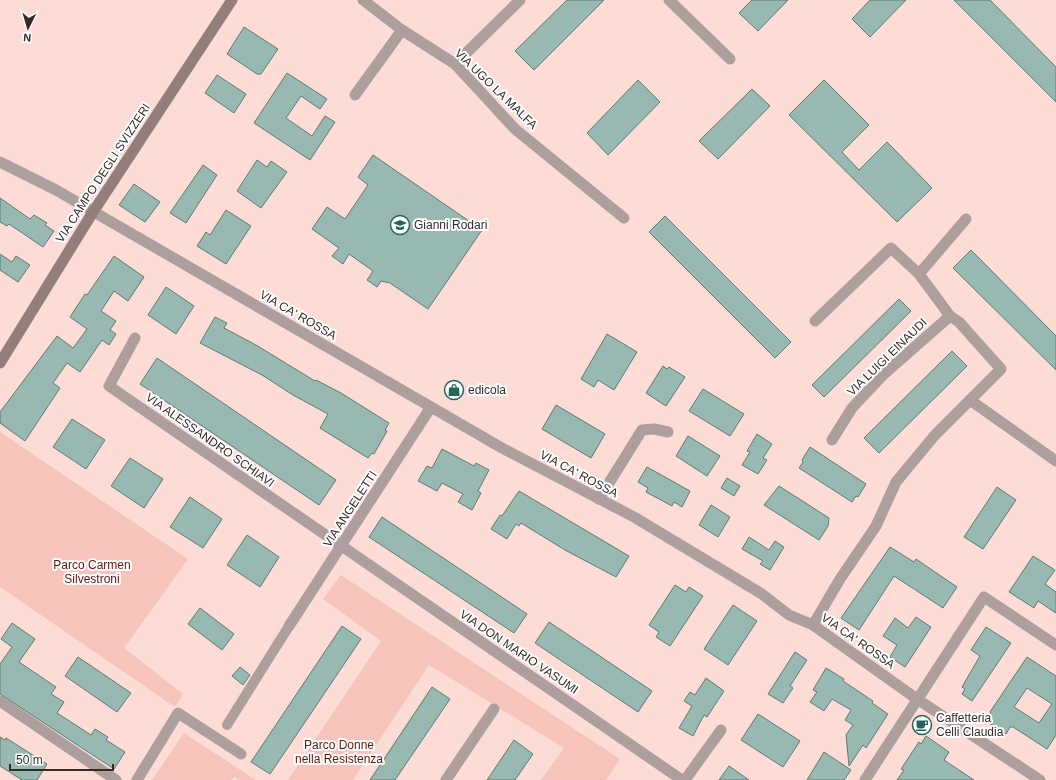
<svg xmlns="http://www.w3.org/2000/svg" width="1056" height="780" font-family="Helvetica,sans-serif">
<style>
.green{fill:#f7c4bb}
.building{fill:#98b9b1;stroke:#5c7b74;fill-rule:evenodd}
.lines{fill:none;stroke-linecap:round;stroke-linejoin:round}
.pedestrian{stroke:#ad9f9d;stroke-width:10}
.minor{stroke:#ad9f9d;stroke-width:11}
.secondary{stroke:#927e7a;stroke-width:11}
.labels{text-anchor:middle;stroke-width:4;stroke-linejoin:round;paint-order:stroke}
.street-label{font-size:12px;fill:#362a28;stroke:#fff}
.poi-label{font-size:12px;fill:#362a28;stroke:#fff;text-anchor:start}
.park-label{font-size:12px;fill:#67140a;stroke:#fff}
</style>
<rect width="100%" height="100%" fill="#fddcd6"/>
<g class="green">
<polygon points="0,432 188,559 124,648 183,694 175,707 0,587"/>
<polygon points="341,575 620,759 606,780 541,780 564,748 429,665 353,780 288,780 381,641 323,599"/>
<polygon points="184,733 256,780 239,780 234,777 231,780 152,780"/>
</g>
<g class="building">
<polygon points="567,0 604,0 534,70 515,51"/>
<polygon points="752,0 788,0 758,31 739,13"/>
<polygon points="870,0 906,0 870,37 852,19"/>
<polygon points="954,0 990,0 1056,67 1056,102"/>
<polygon points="244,27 278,49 261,74 257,74 227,54"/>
<polygon points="287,73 327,99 320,109 301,96 286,118 312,136 325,116 335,122 310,160 254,123"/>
<polygon points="217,75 246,94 234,113 205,93"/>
<polygon points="638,80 660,102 608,155 587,133"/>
<polygon points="824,80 869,125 842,152 859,170 887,142 932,188 897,222 789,115"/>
<polygon points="752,89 770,106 718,159 699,141"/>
<polygon points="373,155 482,230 428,309 390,283 381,281 377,287 367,280 373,271 349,254 343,264 332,256 339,248 312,229 327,207 345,219 368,185 358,177"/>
<polygon points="257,160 267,167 271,161 287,172 261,208 237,191"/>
<polygon points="203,165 217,175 186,223 170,213"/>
<polygon points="134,184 160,202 145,222 119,205"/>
<polygon points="0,198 30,219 34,215 47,223 45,225 54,231 43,247 9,224 7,226 0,222"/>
<polygon points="226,210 251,226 226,264 197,246 206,232 210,235"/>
<polygon points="665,216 791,342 775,358 649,232"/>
<polygon points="971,250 1056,336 1056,370 953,268"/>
<polygon points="0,254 12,262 16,256 30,265 18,282 0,270"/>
<polygon points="114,256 144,277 128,301 114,291 101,311 116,321 110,330 116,334 109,345 102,340 80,372 67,363 53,383 60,388 25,441 0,423 0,412 57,336 73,348 87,329 70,317 85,294 87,295"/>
<polygon points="166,287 194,306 176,334 148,315"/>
<polygon points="899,299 911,311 824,397 812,385"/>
<polygon points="215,317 227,323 224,328 256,345 315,381 316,380 341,393 389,423 385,430 387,431 374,454 372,453 368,458 320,428 328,414 293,395 262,375 200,343"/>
<polygon points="607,334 637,352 614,390 598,380 594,387 581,379"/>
<polygon points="952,351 967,366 879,453 864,438"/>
<polygon points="157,358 336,480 319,505 140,384"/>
<polygon points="663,366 667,369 669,367 685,377 666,406 646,393"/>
<polygon points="703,389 744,414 730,436 689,411"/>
<polygon points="556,405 605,434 591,458 542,429"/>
<polygon points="72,419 105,440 86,469 53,447"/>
<polygon points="757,434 772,444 763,458 767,460 758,474 742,465 750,452 747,451"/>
<polygon points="688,436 720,456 707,476 676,456"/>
<polygon points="810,447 866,484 858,497 856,496 852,502 799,468 803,462 802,460"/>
<polygon points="442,449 474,466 476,463 489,470 478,491 481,493 472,510 458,502 463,494 442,483 437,491 418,481 427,466 432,468"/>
<polygon points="130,458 163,479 144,508 111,486"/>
<polygon points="647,467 690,491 682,507 674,502 672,506 646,492 648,488 638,482"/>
<polygon points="727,478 740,486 734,496 721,488"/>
<polygon points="779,486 829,518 828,526 819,540 764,505"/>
<polygon points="997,487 1016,500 983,549 964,537"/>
<polygon points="519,491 629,556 616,577 565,550 521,523 519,526 516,524 507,539 491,529 500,515 502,516"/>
<polygon points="190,497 222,519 203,548 170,527"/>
<polygon points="711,505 730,517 718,537 699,525"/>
<polygon points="382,517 527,614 514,633 369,537"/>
<polygon points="247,535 279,557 260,587 227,565"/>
<polygon points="749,537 769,550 775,541 784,547 770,570 760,564 763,561 742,549"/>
<polygon points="890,547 914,562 916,559 957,587 943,608 894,576 859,630 841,618"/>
<polygon points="1033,556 1055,570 1045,584 1056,592 1056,613 1038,601 1034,608 1009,592"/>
<polygon points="675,585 686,592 689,587 703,596 670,646 656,637 659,632 649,625"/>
<polygon points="733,605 757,621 728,665 704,649"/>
<polygon points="200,608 234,634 222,650 188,624"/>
<polygon points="916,617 931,627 905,667 890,657 897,645 883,636 895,618 908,628"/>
<polygon points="549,622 652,691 638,712 535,643"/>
<polygon points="12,623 35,639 19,662 56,687 51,694 64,702 57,713 91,735 95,729 108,737 106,740 125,752 114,769 0,694 0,664 12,647 1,639"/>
<polygon points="342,626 361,639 270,774 251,762"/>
<polygon points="986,627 1011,643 972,701 962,694 965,689 962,687 980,656 971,650"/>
<polygon points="795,652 807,660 790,686 793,688 783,703 768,694"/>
<polygon points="78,657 131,693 117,712 65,676"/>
<path d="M 1027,657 L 1056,676 L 1056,735 L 1047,749 L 1013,727 L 1010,727 L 1006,734 L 986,721 L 991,713 L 990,712 ZM 1027,688 L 1052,704 L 1039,723 L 1014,707 Z"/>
<polygon points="240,667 250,675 243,685 232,676"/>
<polygon points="826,668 844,679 843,681 873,701 872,703 888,714 866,748 863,745 849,766 846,735 853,725 845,720 851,710 832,699 824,711 810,702 817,692 813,690"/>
<polygon points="706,678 724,691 707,717 704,715 693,736 679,728 692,706 684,701 690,692 695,695"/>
<polygon points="432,687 450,699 395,780 370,780"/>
<polygon points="758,714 800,741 783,767 741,740"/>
<polygon points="926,736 949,752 944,760 974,780 897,780 904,770 901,769 919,742 921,744"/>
<polygon points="0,737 5,740 6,738 47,764 37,780 22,780 0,766"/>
<polygon points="514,740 533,754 515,780 487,780"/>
<polygon points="824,752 851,770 844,780 807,780"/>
<polygon points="729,766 749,780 719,780"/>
</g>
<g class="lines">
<polyline class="pedestrian" points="227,725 289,626"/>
<g class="minor">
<polyline points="363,0 402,30 455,64 515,129 624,218"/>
<polyline points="669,0 730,59"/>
<polyline points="455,64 520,0"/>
<polyline points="355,95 402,30"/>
<polyline points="0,162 56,190 502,448 634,517 762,594 789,615 813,625 917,699 1040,780"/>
<polyline points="919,274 966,219"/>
<polyline points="135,338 109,386 682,780"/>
<polyline points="970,400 1056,461"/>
<polyline points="832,440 852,408 884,374 950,316"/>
<polyline points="599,499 642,430 654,429 668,432"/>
<polyline points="813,625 840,579 876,526 896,482 935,435 1001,369 959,322 950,316 919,274 891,248 815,321"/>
<polyline points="289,626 431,407"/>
<polyline points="0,701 116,780"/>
<polyline points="137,780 178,713 241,754"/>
<polyline points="446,780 494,709"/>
<polyline points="685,780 721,730"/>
<polyline points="865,780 984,597 1056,645"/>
</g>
<polyline class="secondary" points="0,363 93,212 232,0"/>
</g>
<defs>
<g id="school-ring" transform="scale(1)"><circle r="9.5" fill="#fff" stroke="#21685b" stroke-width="1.5"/><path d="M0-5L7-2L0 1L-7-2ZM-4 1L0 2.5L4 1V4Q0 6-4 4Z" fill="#21685b"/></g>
<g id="shop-ring" transform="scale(1)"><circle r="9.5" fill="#fff" stroke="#21685b" stroke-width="1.5"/><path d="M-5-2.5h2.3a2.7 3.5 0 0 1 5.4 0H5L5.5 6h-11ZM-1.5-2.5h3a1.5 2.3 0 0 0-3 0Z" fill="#21685b"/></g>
<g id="cafe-ring" transform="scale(1)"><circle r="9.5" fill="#fff" stroke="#21685b" stroke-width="1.5"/><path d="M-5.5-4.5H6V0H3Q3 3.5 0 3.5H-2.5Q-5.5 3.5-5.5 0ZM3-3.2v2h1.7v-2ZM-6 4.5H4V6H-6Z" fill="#21685b"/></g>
</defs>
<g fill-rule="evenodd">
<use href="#school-ring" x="400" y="225"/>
<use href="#shop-ring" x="454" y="390"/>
<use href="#cafe-ring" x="922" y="725"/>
</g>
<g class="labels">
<g class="street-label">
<text transform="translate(496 89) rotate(44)" y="4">VIA UGO LA MALFA</text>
<text transform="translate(103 173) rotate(-57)" y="4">VIA CAMPO DEGLI SVIZZERI</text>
<text transform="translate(298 315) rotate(30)" y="4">VIA CA' ROSSA</text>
<text transform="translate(887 357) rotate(-44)" y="4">VIA LUIGI EINAUDI</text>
<text transform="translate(210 440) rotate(35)" y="4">VIA ALESSANDRO SCHIAVI</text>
<text transform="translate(579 474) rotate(28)" y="4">VIA CA' ROSSA</text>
<text transform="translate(350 509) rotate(-57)" y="4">VIA ANGELETTI</text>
<text transform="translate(858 641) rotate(35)" y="4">VIA CA' ROSSA</text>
<text transform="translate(519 652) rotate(34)" y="4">VIA DON MARIO VASUMI</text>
</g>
<g class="poi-label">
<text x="414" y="229">Gianni Rodari</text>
<text x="468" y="394">edicola</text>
<text x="936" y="722">Caffetteria<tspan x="936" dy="14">Celli Claudia</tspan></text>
</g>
<g class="park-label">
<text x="92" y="569">Parco Carmen<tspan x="92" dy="14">Silvestroni</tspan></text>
<text x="339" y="749">Parco Donne<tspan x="339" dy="14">nella Resistenza</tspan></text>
</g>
</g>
<g transform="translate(28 28) rotate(185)" stroke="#ffffff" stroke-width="3" paint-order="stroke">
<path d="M0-3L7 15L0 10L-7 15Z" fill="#362a28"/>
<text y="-6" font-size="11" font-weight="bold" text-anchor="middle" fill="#362a28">N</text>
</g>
<path d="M10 764v6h103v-6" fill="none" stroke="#362a28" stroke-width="2"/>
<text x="16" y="764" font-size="12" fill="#362a28" stroke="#ffffff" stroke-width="3" paint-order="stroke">50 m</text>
</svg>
